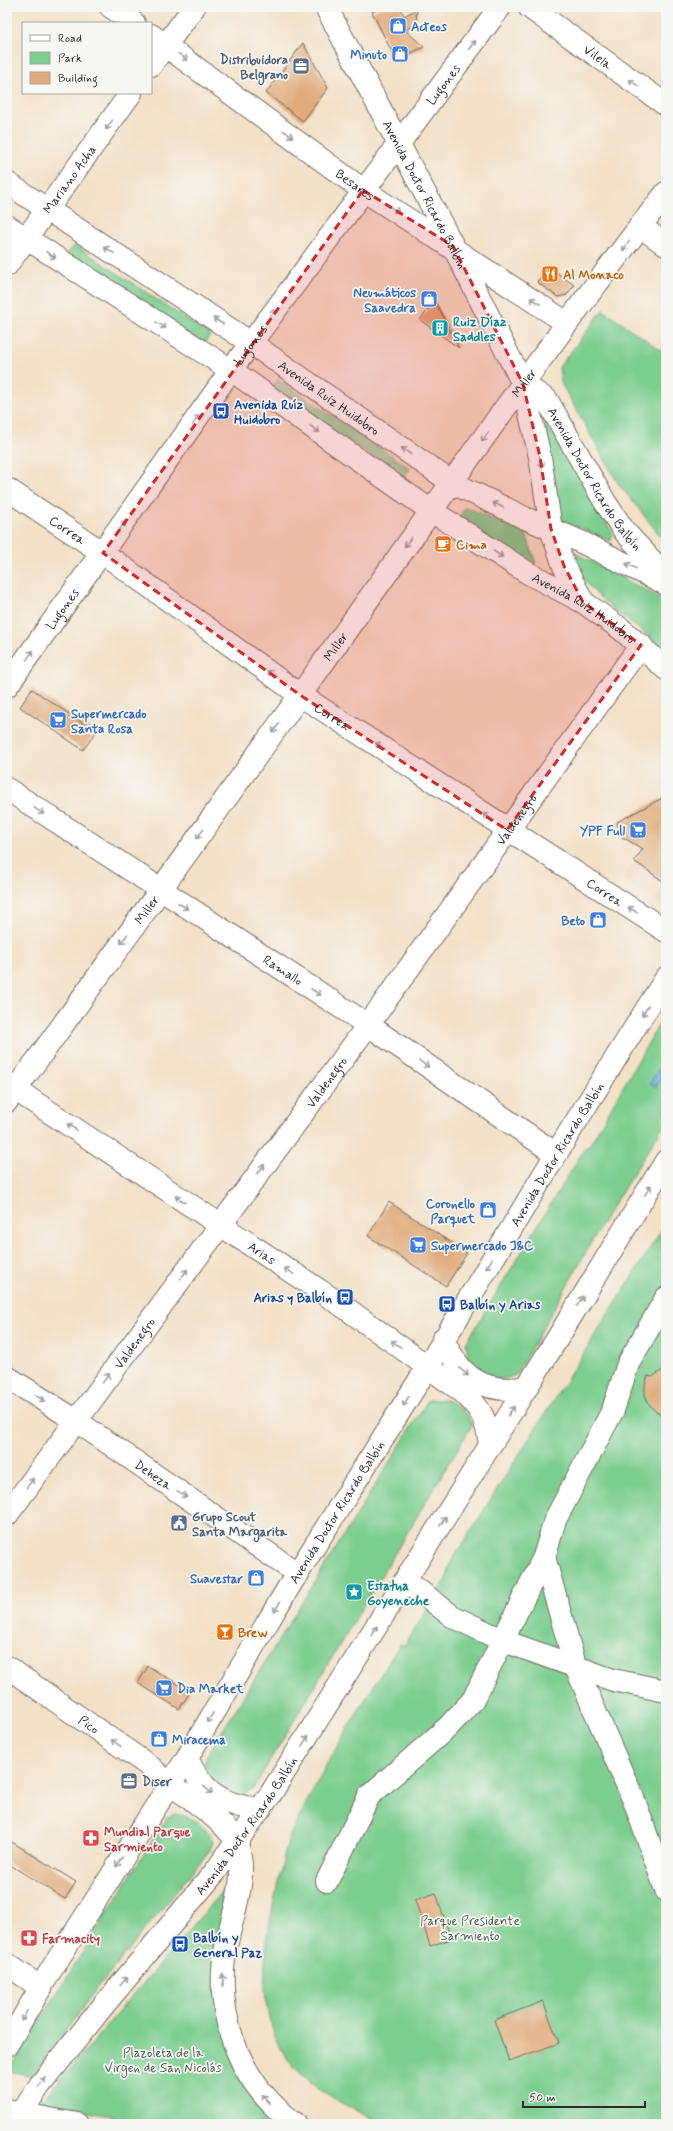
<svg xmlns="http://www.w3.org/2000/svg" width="673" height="2131" font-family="Mynerve,sans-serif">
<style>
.built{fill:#f1d5bd}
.green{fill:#7cce8f;stroke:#547c5d}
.water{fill:#69aadd;stroke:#4a6a84}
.building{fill:#e0aa79}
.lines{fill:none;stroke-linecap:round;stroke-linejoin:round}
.minor-casing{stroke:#716b62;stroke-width:24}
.major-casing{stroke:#716b62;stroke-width:24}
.minor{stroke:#fff;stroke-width:22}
.major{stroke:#fff;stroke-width:22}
.oneway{stroke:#a0a0a0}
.marked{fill:#d62828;fill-opacity:0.2;stroke:#d62828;stroke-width:3;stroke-dasharray:8 5;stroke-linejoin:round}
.labels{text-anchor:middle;stroke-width:3.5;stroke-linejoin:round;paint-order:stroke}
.shop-label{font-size:13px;font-weight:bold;fill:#366cbe;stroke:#f6f6f2;text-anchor:end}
.street-label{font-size:13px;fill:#2b2b2b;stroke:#f6f6f2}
.service-label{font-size:13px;font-weight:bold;fill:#4e5e75;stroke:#f6f6f2;text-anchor:start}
.food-label{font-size:13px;font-weight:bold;fill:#c56008;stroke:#f6f6f2;text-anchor:start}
.culture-label{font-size:13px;font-weight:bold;fill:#0d838f;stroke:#f6f6f2;text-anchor:start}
.transit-label{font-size:13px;font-weight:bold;fill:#164399;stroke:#f6f6f2;text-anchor:start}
.health-label{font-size:13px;font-weight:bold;fill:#be3a42;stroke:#f6f6f2;text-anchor:start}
.park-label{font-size:13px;fill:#435c49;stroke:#f6f6f2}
</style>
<rect width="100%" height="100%" fill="#f6f6f2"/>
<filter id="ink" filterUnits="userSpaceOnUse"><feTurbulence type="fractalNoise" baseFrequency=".025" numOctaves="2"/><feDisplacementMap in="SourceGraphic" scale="8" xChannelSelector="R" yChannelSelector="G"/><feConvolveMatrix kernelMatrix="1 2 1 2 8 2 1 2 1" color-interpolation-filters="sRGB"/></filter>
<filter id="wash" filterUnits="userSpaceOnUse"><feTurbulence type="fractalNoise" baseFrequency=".012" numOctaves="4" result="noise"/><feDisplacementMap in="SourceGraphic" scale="16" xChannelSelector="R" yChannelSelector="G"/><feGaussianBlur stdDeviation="0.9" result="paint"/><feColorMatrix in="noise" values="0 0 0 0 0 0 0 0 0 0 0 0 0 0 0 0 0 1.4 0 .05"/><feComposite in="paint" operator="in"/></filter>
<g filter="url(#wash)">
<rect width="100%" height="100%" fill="#f3e1c7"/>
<polygon class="built" points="666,796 666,908 622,879 643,849 622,837 617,822"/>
<g class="green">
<polygon points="75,245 210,335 204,344 67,254"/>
<polygon points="603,310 666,354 666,543 618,483 561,383 559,367"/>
<polygon points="278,380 410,468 404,478 271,389"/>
<polygon points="542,408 613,534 611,541 561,520"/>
<polygon points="466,507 526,534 536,563 532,567 458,518"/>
<path d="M 575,553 L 666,601 L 666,653 C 641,623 576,595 575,553 Z"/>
<polygon points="666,1012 666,1122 607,1215 516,1375 499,1381 469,1361 466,1343 585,1148 589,1146"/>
<path d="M 666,1223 L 666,2124 L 384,2124 C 352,2110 308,2087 287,2058 C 251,2006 266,1936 279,1879 C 283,1866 284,1851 289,1838 C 294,1825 302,1813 308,1800 C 335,1746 368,1695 400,1644 L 405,1645 L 447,1577 L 451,1562 Z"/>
<polygon points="446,1399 466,1413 472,1425 253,1789 242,1795 231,1794 202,1772 206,1757 428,1400"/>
<path d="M 176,1814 C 193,1817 206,1825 213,1842 L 210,1850 L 90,1997 L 33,2076 L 13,2072 L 11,2067 L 167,1817 Z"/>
<polygon points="229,1884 214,1982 263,2110 278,2124 155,2124 40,2103"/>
</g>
<polygon class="water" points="666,1057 666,1072 656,1087 650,1083"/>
<g id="blocks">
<g class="building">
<polygon points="382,7 400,7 404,16 417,9 416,24 405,30 424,47 396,60 372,12"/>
<polygon points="303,43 328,88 303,121 266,93"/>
<polygon points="548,266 574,285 567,295 558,297 537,282"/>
<polygon points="435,301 459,348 420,320"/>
<polygon points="32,689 96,732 83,750 20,707"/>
<polygon points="666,796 666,883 634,861 643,849 622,837 617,822"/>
<polygon points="389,1202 467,1253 446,1286 368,1236"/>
<polygon points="666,1368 666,1418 655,1411 649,1404 645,1395 645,1385 648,1376 652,1377"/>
<polygon points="148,1666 190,1692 179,1709 138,1683"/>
<polygon points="7,1839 76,1882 65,1899 7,1863"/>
<polygon points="436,1893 451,1939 430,1946 415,1900"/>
<polygon points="543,2001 559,2043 509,2061 494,2020"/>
</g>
</g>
</g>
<g filter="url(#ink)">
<use href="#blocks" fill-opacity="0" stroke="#716b62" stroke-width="1"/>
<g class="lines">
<g class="minor-casing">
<g id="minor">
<polyline points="111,7 134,23"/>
<path id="s1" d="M 529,7 L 666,105"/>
<path id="s2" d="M 151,35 L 363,190 L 567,323"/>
<polyline points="151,65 194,7"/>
<polyline points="640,226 666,245"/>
<path id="s3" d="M 7,265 L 131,93"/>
<path id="s4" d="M 7,489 L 103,553 L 300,695 L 666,931"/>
<path id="s5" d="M 7,686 L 231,370 L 500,7"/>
<path id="s6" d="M 7,789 L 368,1025 L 556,1154"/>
<path id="s7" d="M 7,1084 L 340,1304 L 463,1392 C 482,1410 486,1419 490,1444"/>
<path id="s8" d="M 7,1101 C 106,967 203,830 301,694 C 421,526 539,356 666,193"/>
<path id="s9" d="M 7,1377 L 75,1420 L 298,1574"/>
<path id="s10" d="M 7,1515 L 368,1025 L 641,645"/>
<polyline points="544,1557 575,1665 635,1803 666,1890"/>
<polyline points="403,1584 418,1590 452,1616 504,1641 613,1680 666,1691"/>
<path id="s11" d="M 7,1667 L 148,1765 L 169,1784"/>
<polyline points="327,1881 369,1796 448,1727 473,1700 544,1557 555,1520 613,1410 628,1364 666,1298"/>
<polyline points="7,1964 41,1988"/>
<polyline points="7,2111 77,2124"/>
</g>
</g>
<g class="major-casing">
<g id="major">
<path id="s12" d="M 326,7 L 453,246 L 523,384 L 540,457 L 551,529 L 564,566 L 583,602"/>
<path id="s13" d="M 7,183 L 251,343 L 451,482 L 525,518 L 579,541 L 666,584"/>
<path id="s14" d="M 7,226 L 231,370 L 430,510 L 528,573 L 583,602 L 621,629 L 666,669"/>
<path id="s15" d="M 523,384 L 547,400 L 605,502 L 625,532 L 666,576"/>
<path d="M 443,1339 C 461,1378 484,1395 527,1387"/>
<path d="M 187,1758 C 202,1792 223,1806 260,1809"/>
<path d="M 169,1784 C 186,1795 230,1825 237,1844 C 248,1877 234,1909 227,1942 C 212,2010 238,2084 296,2124"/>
<path id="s16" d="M 7,2045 L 51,1970 L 187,1758 L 285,1593 L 427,1368 L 567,1136 L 666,978"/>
<path id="s17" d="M 13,2124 L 40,2085 L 103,2006 L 215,1872 L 270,1795 L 557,1339 L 666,1161"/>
</g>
</g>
<use href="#minor" class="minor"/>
<use href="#major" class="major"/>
</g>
<defs><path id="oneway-shaft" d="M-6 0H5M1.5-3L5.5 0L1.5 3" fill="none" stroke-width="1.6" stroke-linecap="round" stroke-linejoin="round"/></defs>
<g class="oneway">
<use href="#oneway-shaft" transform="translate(472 45) rotate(-53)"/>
<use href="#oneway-shaft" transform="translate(183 57) rotate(36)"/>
<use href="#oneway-shaft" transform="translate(634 83) rotate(-144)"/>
<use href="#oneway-shaft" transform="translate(109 125) rotate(125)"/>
<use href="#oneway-shaft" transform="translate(288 134) rotate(36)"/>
<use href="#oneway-shaft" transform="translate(394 209) rotate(32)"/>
<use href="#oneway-shaft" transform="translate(626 246) rotate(126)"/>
<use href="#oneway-shaft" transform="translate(109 250) rotate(-147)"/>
<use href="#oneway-shaft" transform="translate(51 255) rotate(33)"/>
<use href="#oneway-shaft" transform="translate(535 301) rotate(-147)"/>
<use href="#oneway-shaft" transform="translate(272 314) rotate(-54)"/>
<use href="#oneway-shaft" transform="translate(218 321) rotate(-147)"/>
<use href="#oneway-shaft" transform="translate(161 325) rotate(32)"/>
<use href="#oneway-shaft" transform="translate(196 420) rotate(-55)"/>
<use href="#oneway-shaft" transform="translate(315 429) rotate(35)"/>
<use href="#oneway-shaft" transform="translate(485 437) rotate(126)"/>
<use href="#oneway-shaft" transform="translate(406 451) rotate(-145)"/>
<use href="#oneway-shaft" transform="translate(541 462) rotate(79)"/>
<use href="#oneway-shaft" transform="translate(498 505) rotate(-154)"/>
<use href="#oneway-shaft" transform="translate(122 526) rotate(-55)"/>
<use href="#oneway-shaft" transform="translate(408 542) rotate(125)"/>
<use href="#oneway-shaft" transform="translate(498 554) rotate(33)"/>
<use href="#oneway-shaft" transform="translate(631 566) rotate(-154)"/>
<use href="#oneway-shaft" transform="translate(30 655) rotate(-54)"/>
<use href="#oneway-shaft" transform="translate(272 674) rotate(-144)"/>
<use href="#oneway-shaft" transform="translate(276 728) rotate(126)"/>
<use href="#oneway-shaft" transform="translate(380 746) rotate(-147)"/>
<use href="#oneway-shaft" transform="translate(39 811) rotate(34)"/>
<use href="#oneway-shaft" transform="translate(488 817) rotate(-147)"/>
<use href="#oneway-shaft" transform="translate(200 834) rotate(126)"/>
<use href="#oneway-shaft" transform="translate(183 906) rotate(33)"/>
<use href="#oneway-shaft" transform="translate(633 910) rotate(-147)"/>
<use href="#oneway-shaft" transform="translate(124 939) rotate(126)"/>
<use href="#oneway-shaft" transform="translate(316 992) rotate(33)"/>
<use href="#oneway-shaft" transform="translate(645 1011) rotate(122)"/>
<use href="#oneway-shaft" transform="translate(424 1064) rotate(34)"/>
<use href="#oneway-shaft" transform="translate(72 1127) rotate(-147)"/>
<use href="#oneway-shaft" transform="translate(261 1169) rotate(-53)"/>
<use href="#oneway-shaft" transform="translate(648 1190) rotate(-59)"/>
<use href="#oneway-shaft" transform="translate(180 1199) rotate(-147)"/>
<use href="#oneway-shaft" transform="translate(489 1264) rotate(121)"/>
<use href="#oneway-shaft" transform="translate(289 1271) rotate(-146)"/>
<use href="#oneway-shaft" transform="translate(184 1274) rotate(-54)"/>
<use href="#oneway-shaft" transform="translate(580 1301) rotate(-59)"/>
<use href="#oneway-shaft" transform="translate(396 1344) rotate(-145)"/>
<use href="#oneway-shaft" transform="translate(464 1372) rotate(42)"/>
<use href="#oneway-shaft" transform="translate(106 1378) rotate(-54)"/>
<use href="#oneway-shaft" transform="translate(40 1398) rotate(33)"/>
<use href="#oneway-shaft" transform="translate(406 1401) rotate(122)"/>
<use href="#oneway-shaft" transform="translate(511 1411) rotate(-57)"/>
<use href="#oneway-shaft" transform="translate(30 1483) rotate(-54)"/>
<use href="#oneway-shaft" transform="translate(182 1494) rotate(35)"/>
<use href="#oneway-shaft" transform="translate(443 1521) rotate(-58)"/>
<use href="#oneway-shaft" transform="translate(277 1607) rotate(121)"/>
<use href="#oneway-shaft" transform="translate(374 1631) rotate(-58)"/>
<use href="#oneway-shaft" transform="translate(210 1718) rotate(121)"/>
<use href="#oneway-shaft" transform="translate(305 1741) rotate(-58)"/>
<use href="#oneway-shaft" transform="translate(116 1743) rotate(-145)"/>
<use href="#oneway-shaft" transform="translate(208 1790) rotate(41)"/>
<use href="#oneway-shaft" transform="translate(119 1862) rotate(122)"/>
<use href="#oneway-shaft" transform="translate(223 1980) rotate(-90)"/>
<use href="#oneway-shaft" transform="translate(124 1981) rotate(-50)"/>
<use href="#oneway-shaft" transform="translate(24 2016) rotate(120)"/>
<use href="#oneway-shaft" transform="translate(42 2082) rotate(-52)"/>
<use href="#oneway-shaft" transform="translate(266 2099) rotate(-133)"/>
</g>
</g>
<path class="marked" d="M 363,190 L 453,246 L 523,384 L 540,457 L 551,529 L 564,566 L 583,602 L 641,645 L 507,830 L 300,695 L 103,553 Z"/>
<defs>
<g id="shop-square" transform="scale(0.9)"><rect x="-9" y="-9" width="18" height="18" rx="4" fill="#3f7fe0" stroke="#f6f6f2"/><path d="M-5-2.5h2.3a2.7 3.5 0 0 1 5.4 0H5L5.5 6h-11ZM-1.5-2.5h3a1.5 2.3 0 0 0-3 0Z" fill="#fff"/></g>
<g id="office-square" transform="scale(0.9)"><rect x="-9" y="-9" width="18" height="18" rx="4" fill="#5c6f8a" stroke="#f6f6f2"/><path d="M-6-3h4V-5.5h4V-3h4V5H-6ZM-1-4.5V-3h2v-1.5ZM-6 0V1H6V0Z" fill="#fff"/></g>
<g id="restaurant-square" transform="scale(0.9)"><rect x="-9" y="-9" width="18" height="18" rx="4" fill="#e8710a" stroke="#f6f6f2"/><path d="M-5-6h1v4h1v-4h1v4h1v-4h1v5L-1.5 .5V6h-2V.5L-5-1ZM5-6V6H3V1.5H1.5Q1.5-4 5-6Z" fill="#fff"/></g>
<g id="building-square" transform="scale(0.9)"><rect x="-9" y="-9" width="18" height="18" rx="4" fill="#0f9aa8" stroke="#f6f6f2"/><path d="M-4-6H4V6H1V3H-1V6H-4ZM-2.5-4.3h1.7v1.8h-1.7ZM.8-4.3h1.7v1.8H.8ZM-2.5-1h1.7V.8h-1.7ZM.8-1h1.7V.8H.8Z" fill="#fff"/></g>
<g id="bus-square" transform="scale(0.9)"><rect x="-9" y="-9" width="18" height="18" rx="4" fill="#1a4fb4" stroke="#f6f6f2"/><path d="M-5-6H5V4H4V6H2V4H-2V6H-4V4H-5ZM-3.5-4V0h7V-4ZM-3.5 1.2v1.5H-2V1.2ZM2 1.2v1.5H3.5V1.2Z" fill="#fff"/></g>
<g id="cafe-square" transform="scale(0.9)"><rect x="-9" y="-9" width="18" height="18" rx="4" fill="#e8710a" stroke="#f6f6f2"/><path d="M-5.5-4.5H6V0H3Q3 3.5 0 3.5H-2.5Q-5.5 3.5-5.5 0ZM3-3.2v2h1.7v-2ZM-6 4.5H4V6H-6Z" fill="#fff"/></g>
<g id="supermarket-square" transform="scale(0.9)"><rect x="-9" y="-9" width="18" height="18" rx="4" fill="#3f7fe0" stroke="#f6f6f2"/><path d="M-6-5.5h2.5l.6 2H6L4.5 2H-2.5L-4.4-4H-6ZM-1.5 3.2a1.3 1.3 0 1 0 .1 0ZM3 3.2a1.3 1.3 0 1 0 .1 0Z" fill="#fff"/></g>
<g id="civic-square" transform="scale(0.9)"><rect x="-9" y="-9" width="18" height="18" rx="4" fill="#5c6f8a" stroke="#f6f6f2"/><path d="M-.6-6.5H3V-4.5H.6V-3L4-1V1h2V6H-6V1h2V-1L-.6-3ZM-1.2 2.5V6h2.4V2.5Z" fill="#fff"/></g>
<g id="sight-square" transform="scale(0.9)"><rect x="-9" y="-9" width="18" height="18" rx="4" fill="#0f9aa8" stroke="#f6f6f2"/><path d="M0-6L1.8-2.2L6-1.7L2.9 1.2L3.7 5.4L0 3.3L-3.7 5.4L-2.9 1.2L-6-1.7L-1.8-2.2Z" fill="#fff"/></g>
<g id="bar-square" transform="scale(0.9)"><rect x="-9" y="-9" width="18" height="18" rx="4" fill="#e8710a" stroke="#f6f6f2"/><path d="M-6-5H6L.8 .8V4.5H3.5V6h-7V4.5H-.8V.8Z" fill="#fff"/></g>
<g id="pharmacy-square" transform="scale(0.9)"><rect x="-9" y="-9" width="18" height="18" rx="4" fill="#e0444e" stroke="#f6f6f2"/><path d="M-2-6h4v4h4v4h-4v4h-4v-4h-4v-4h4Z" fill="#fff"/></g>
</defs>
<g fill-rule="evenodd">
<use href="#shop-square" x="398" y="26"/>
<use href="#shop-square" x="400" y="54"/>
<use href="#office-square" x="301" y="66"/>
<use href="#restaurant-square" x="550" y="274"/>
<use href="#shop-square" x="429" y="299"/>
<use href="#building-square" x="440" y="328"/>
<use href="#bus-square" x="221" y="411"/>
<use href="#cafe-square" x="443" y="544"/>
<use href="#supermarket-square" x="58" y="720"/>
<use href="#supermarket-square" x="638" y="830"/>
<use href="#shop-square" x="598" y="920"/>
<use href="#shop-square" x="488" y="1210"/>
<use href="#supermarket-square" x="418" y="1245"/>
<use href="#bus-square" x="345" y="1297"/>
<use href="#bus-square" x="447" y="1304"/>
<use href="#civic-square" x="179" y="1523"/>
<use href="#shop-square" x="256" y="1578"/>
<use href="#sight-square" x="354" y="1592"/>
<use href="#bar-square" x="225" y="1632"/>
<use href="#supermarket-square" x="164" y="1688"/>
<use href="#shop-square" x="159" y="1739"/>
<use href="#office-square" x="129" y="1781"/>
<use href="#pharmacy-square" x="91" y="1838"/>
<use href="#pharmacy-square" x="29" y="1938"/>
<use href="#bus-square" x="180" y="1944"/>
</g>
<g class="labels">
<g class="shop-label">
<text x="411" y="31" text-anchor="start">Acteos</text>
<text x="387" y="59">Minuto</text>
<text x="416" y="297">Neumáticos<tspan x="416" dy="15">Saavedra</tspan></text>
<text x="71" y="718" text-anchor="start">Supermercado<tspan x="71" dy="15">Santa Rosa</tspan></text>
<text x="625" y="835">YPF Full</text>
<text x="585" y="925">Beto</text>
<text x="475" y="1208">Coronello<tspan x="475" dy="15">Parquet</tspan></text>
<text x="431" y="1250" text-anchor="start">Supermercado J&amp;C</text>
<text x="243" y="1583">Suavestar</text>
<text x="177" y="1693" text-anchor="start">Dia Market</text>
<text x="172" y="1744" text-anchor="start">Miracema</text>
</g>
<g class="street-label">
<text dy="5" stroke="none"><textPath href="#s1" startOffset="85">Vilela</textPath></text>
<text dy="5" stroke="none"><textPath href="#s5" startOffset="743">Lugones</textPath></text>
<text dy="5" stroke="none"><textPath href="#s3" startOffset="106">Mariano Acha</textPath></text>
<text dy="5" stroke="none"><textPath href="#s2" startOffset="253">Besares</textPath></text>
<text dy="5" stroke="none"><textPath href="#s12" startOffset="212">Avenida Doctor Ricardo Balbín</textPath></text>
<text dy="5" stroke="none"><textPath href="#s5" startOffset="419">Lugones</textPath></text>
<text dy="5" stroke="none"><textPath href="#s8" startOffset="885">Miller</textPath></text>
<text dy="5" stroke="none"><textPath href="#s13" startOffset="387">Avenida Ruiz Huidobro</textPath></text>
<text dy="5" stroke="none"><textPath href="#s15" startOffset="121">Avenida Doctor Ricardo Balbín</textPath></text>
<text dy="5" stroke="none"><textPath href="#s4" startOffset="73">Correa</textPath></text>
<text dy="5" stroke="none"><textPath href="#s5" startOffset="95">Lugones</textPath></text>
<text dy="5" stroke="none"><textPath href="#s14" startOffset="692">Avenida Ruiz Huidobro</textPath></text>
<text dy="5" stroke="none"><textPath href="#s8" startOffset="561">Miller</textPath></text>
<text dy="5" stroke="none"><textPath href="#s4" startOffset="397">Correa</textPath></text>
<text dy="5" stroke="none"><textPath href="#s10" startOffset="862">Valdenegro</textPath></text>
<text dy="5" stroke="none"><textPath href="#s4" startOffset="721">Correa</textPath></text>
<text dy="5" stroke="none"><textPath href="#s8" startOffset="237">Miller</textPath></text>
<text dy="5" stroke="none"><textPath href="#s6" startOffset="330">Ramallo</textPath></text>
<text dy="5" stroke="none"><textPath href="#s10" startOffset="538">Valdenegro</textPath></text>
<text dy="5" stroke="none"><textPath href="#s16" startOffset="1047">Avenida Doctor Ricardo Balbín</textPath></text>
<text dy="5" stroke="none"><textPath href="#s7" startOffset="306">Arias</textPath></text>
<text dy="5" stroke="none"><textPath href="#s10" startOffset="214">Valdenegro</textPath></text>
<text dy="5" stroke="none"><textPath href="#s9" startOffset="176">Deheza</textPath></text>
<text dy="5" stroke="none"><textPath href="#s16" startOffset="627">Avenida Doctor Ricardo Balbín</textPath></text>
<text dy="5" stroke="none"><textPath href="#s11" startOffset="100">Pico</textPath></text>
<text dy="5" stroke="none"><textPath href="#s17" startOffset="379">Avenida Doctor Ricardo Balbín</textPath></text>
</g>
<g class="service-label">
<text x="288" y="64" text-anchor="end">Distribuidora<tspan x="288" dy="15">Belgrano</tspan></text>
<text x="192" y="1521">Grupo Scout<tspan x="192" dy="15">Santa Margarita</tspan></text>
<text x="142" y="1786">Diser</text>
</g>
<g class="food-label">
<text x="563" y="279">Al Monaco</text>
<text x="456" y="549">Cima</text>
<text x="238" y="1637">Brew</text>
</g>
<g class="culture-label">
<text x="453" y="326">Ruiz Díaz<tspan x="453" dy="15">Saddles</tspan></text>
<text x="367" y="1590">Estatua<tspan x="367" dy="15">Goyeneche</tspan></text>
</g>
<g class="transit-label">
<text x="234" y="409">Avenida Ruíz<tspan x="234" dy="15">Huidobro</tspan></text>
<text x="332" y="1302" text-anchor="end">Arias y Balbín</text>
<text x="460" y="1309">Balbín y Arias</text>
<text x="193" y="1942">Balbín y<tspan x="193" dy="15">General Paz</tspan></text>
</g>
<g class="health-label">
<text x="104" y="1836">Mundial Parque<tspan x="104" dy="15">Sarmiento</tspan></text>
<text x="42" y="1943">Farmacity</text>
</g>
<g class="park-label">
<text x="470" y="1925">Parque Presidente<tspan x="470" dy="15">Sarmiento</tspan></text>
<text x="163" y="2057">Plazoleta de la<tspan x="163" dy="15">Virgen de San Nicolás</tspan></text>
</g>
</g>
<rect width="673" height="2131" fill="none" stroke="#f6f6f2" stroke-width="24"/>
<rect x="22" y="22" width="130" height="72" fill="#f6f6f2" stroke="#a5a5a2"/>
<rect x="30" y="35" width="20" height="6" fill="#ffffff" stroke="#a5a5a2"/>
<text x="58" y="42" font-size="12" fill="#2b2b2b">Road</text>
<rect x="30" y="52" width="20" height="12" fill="#7cce8f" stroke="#a5a5a2"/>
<text x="58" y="62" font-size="12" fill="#2b2b2b">Park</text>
<rect x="30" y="72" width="20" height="12" fill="#e0aa79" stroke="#a5a5a2"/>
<text x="58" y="82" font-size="12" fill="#2b2b2b">Building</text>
<path d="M523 2101v6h122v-6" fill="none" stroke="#2b2b2b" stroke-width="2"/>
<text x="529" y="2101" font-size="12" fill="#2b2b2b" stroke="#f6f6f2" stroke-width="3" paint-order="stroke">50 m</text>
</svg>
